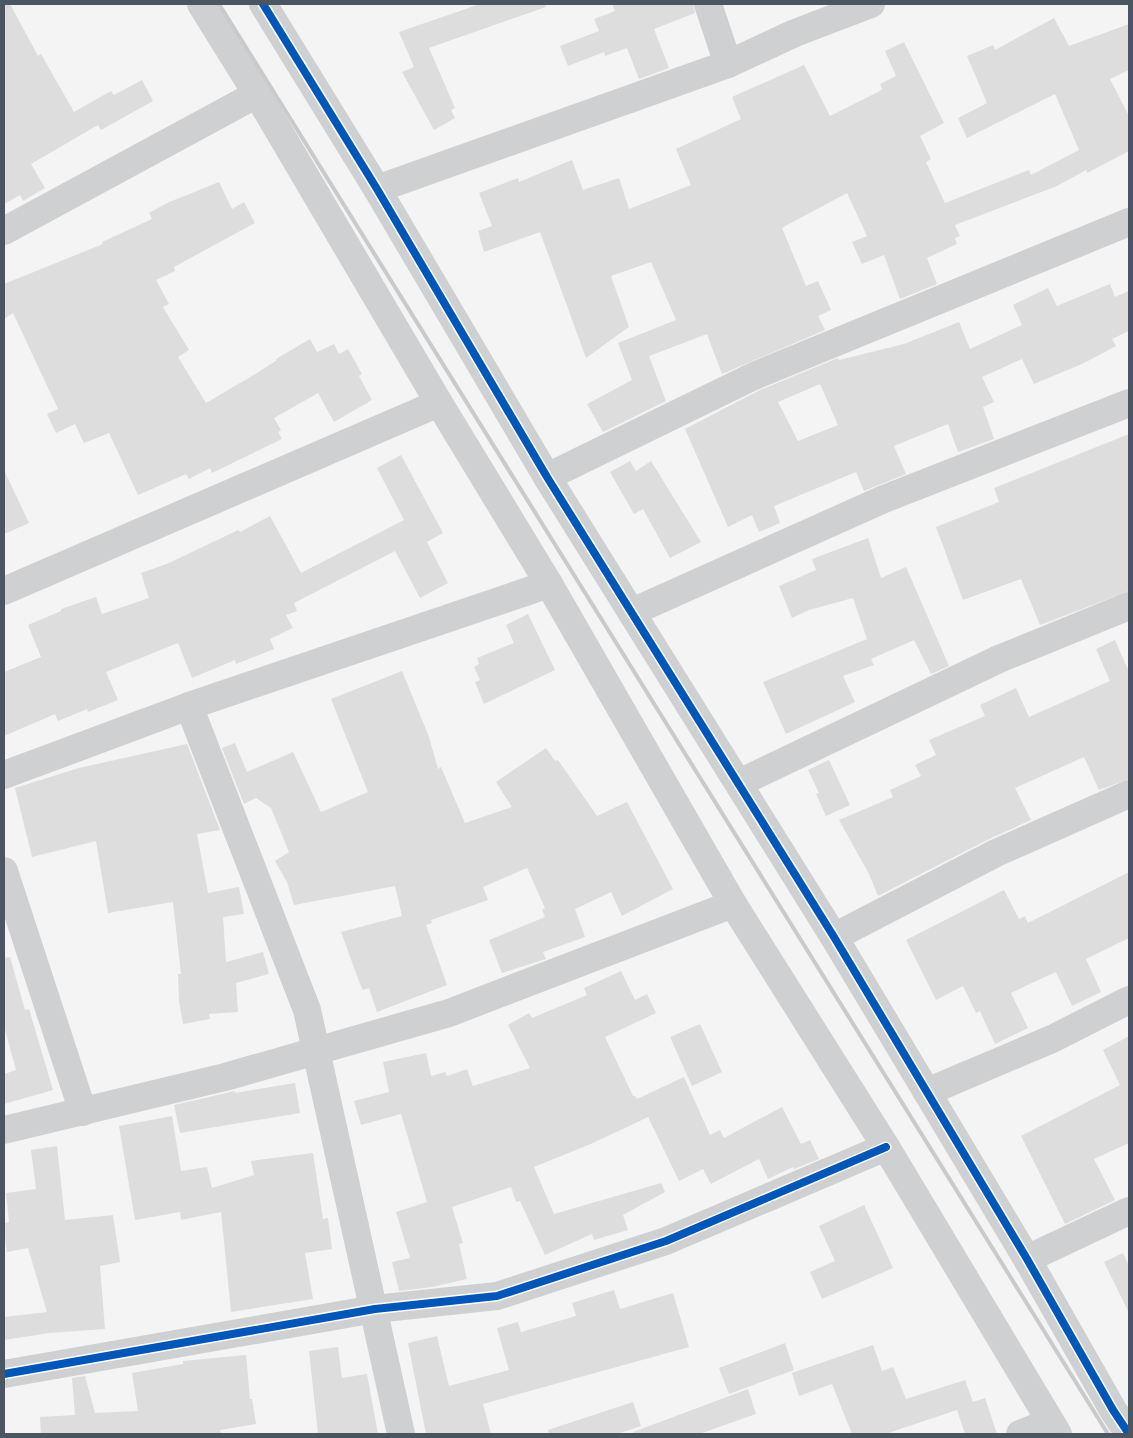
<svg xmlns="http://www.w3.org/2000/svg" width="1133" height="1438" font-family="Raleway,sans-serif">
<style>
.building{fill:#ddddde;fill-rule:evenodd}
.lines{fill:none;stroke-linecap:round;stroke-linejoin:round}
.minor{stroke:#ced0d2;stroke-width:28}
.rail{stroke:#c9cacc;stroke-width:4}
.cycleway-casing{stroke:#fff;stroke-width:11}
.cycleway{stroke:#0057b8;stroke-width:8}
</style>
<rect width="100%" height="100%" fill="#f4f4f4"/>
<g class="building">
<polygon points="4,4 10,4 38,56 41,54 74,112 111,91 114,95 142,80 153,101 101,130 98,125 31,164 45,188 23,201 20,195 4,204"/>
<polygon points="480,4 545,4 546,7 429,48 455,108 451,110 455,118 434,130 402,72 414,67 399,32"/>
<polygon points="612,4 693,4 695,13 654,29 669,68 639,79 627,48 605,56 604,52 568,66 560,46 599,31 594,19 615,11"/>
<polygon points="1054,18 1069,46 1129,24 1129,70 1110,79 1129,116 1129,151 1087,173 1086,170 1057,186 955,225 960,236 955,238 957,244 927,258 937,284 900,299 884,255 862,264 852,242 867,236 847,193 789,224 782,228 806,286 818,281 831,310 818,316 825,330 722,374 707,334 649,356 666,401 603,432 587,404 632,380 618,343 676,320 651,262 611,276 629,327 586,358 540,232 484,252 478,231 492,226 479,193 518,178 519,182 572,160 583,190 619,178 629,209 691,185 676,149 741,119 732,97 804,65 830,116 878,92 882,89 880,84 896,76 885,51 904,42 944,123 920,136 931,159 926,162 945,203 1029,170 1031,175 1079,150 1055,94 967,138 958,118 987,103 967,56 993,45 995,50"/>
<polygon points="219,182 232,209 244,202 255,223 174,267 175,271 156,280 169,304 163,307 189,350 178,357 206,403 257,373 277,360 276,359 310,339 317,352 334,344 339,354 348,349 362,374 359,376 372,400 334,422 318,393 274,418 281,430 278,432 282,439 212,473 210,468 189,479 186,474 138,495 109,433 84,443 75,424 56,433 47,414 58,409 13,313 4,319 4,284 103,244 102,242 152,219 149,213 167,203"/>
<path d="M 1110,284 L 1115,297 L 1129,291 L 1129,331 L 1112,339 L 1116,346 L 1082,364 L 1034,384 L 1022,359 L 982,377 L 994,402 L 983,407 L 994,439 L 958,452 L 948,424 L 894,446 L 906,474 L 864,491 L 856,472 L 774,506 L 780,523 L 759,532 L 752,515 L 728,527 L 685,429 L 760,390 L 838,358 L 839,360 L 904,344 L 959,322 L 970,349 L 1022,325 L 1013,305 L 1048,288 L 1057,306 ZM 820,384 L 838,425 L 798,441 L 778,402 Z"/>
<polygon points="1129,434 1129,591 1040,625 1021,579 963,600 936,527 999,502 994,488"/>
<polygon points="401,455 443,533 427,542 448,583 420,598 395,551 294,603 297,611 286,615 293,628 270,639 274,649 236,664 235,660 192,678 178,643 106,672 118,700 88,712 87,709 58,721 55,714 4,736 4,672 41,657 28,625 61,611 61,609 96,597 102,614 149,598 141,573 169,563 238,530 240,532 270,516 301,573 404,520 377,468"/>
<polygon points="630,461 636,471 651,461 701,542 670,558 643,509 634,514 610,472"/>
<polygon points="4,470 29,523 4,534"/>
<polygon points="868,538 881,578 906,567 949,666 931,674 914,640 871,659 874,665 843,676 855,702 786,734 763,682 867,639 853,598 809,610 792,618 779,586 816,570 812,559"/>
<polygon points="528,614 555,670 484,704 475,682 480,680 474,667 479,664 477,658 514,643 506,625"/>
<polygon points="1115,640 1129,672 1129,779 1099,790 1084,757 1015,788 1031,820 989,839 878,896 869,874 839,820 893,797 890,790 921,776 915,765 936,755 929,740 985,716 980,705 1016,688 1029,717 1110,681 1096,649"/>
<polygon points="402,671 429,737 438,769 441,767 465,823 512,807 496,782 546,748 555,761 558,760 597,816 627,802 673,889 622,916 611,892 575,909 585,937 543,952 546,959 502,973 489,940 545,917 542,910 545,908 527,868 483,887 488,900 431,920 432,923 426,925 447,985 377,1012 369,988 363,990 360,984 341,932 402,916 395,886 294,905 287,882 275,861 289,852 271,808 256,798 244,804 222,748 235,743 247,772 293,752 321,812 368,792 331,699"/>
<polygon points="187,744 220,830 197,834 208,893 239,887 244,914 223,917 226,962 263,952 269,974 236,983 238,1012 209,1014 210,1019 183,1024 179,1001 178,974 181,974 173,902 108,913 96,841 32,857 15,788 79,768"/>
<polygon points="829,760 850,805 826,816 816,794 819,793 808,770"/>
<polygon points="1129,872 1129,938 1086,959 1101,992 1072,1006 1056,972 1034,982 1011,993 1028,1028 995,1044 980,1011 976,1013 963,986 936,1000 906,940 1004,890 1019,919 1025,916 1028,923"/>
<polygon points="10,957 25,1010 29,1009 53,1090 4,1104 4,1074 16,1070 4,1026 4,958"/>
<polygon points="621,971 635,1000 647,994 656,1013 605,1037 633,1096 635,1096 637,1099 684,1077 710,1135 720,1130 724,1138 782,1107 801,1144 810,1140 819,1159 794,1169 793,1167 768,1179 759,1159 711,1184 703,1169 679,1181 648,1117 593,1143 534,1167 554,1214 661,1183 665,1192 623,1215 628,1230 594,1240 592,1234 545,1255 520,1201 516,1202 511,1187 452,1207 463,1243 459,1244 467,1279 432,1287 399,1291 392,1262 410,1258 396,1212 427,1202 401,1114 361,1125 354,1101 389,1092 383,1062 426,1053 431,1076 445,1072 447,1076 467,1069 473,1086 530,1068 508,1025 529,1013 532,1018 587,995 584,988"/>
<polygon points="700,1024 722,1072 692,1086 670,1037"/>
<polygon points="1129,1036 1129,1143 1094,1159 1115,1200 1065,1224 1021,1136 1120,1085 1103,1050"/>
<polygon points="295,1083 300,1113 180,1133 174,1105 235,1091 235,1093"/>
<polygon points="172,1116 181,1171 207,1167 212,1188 254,1175 251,1161 313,1153 323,1219 328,1218 332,1249 305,1253 313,1299 231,1312 221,1212 181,1220 180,1212 135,1220 119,1126"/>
<polygon points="57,1146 65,1220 113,1215 120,1262 100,1266 105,1329 49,1333 4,1340 4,1317 47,1312 28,1248 7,1252 4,1231 4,1223 9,1222 6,1193 36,1189 31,1150"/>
<polygon points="864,1205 893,1268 822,1299 810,1272 835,1261 819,1226"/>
<polygon points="1123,1253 1129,1266 1129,1313 1104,1262"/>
<polygon points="614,1290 620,1309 673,1293 689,1347 483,1404 491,1434 426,1434 408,1343 437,1336 449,1386 509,1370 497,1328 518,1322 521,1332 576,1316 572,1303"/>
<polygon points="785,1343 794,1370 729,1394 719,1368"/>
<polygon points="873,1345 882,1371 893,1367 906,1399 965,1380 973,1402 985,1398 997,1434 965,1434 957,1410 885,1434 852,1434 832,1384 799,1396 792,1373"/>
<polygon points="338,1347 342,1378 367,1374 378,1434 318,1434 309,1351"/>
<polygon points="246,1355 250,1399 252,1399 256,1424 220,1430 221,1434 41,1434 40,1417 75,1415 72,1378 85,1376 95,1413 138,1411 132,1373 183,1364 183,1361"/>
<polygon points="748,1389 756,1414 699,1434 634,1434 633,1432"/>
<polygon points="633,1402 641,1426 617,1434 549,1434 548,1430"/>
</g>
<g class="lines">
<g class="minor">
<polyline points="201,4 257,94 439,403 549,584 733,904 886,1147 1058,1434"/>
<polyline points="263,4 377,189 547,477 834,937 1027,1259 1113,1410 1129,1434"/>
<polyline points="708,4 728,64"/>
<polyline points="377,189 728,64 795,33 871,4"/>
<polyline points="4,231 257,94"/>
<polyline points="547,477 754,376 1129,222"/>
<polyline points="4,591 439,403"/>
<polyline points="632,612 884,499 1129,403"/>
<polyline points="189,706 307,1010 401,1434"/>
<polyline points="4,775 189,706 549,584"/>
<polyline points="739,783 999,659 1129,606"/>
<polyline points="4,871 83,1112"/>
<polyline points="834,937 996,853 1129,794"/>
<polyline points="927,1092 1052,1039 1129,1000"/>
<polyline points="4,1130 225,1077 449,1013 733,904"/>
<polyline points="1027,1259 1129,1211"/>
<polyline points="4,1374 375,1309 497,1296 666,1241 886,1147"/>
<polyline points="1020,1434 1050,1422"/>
</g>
<polyline class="rail" points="219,4 1108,1434"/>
<g class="cycleway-casing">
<g id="cycleway">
<polyline points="263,4 377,189 547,477 834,937 1027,1259 1113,1410 1129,1434"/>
<polyline points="4,1374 375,1309 497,1296 666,1241 886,1147"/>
</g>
</g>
<use href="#cycleway" class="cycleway"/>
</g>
<rect width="1133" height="1438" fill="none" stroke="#4a5661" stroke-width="10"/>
</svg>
